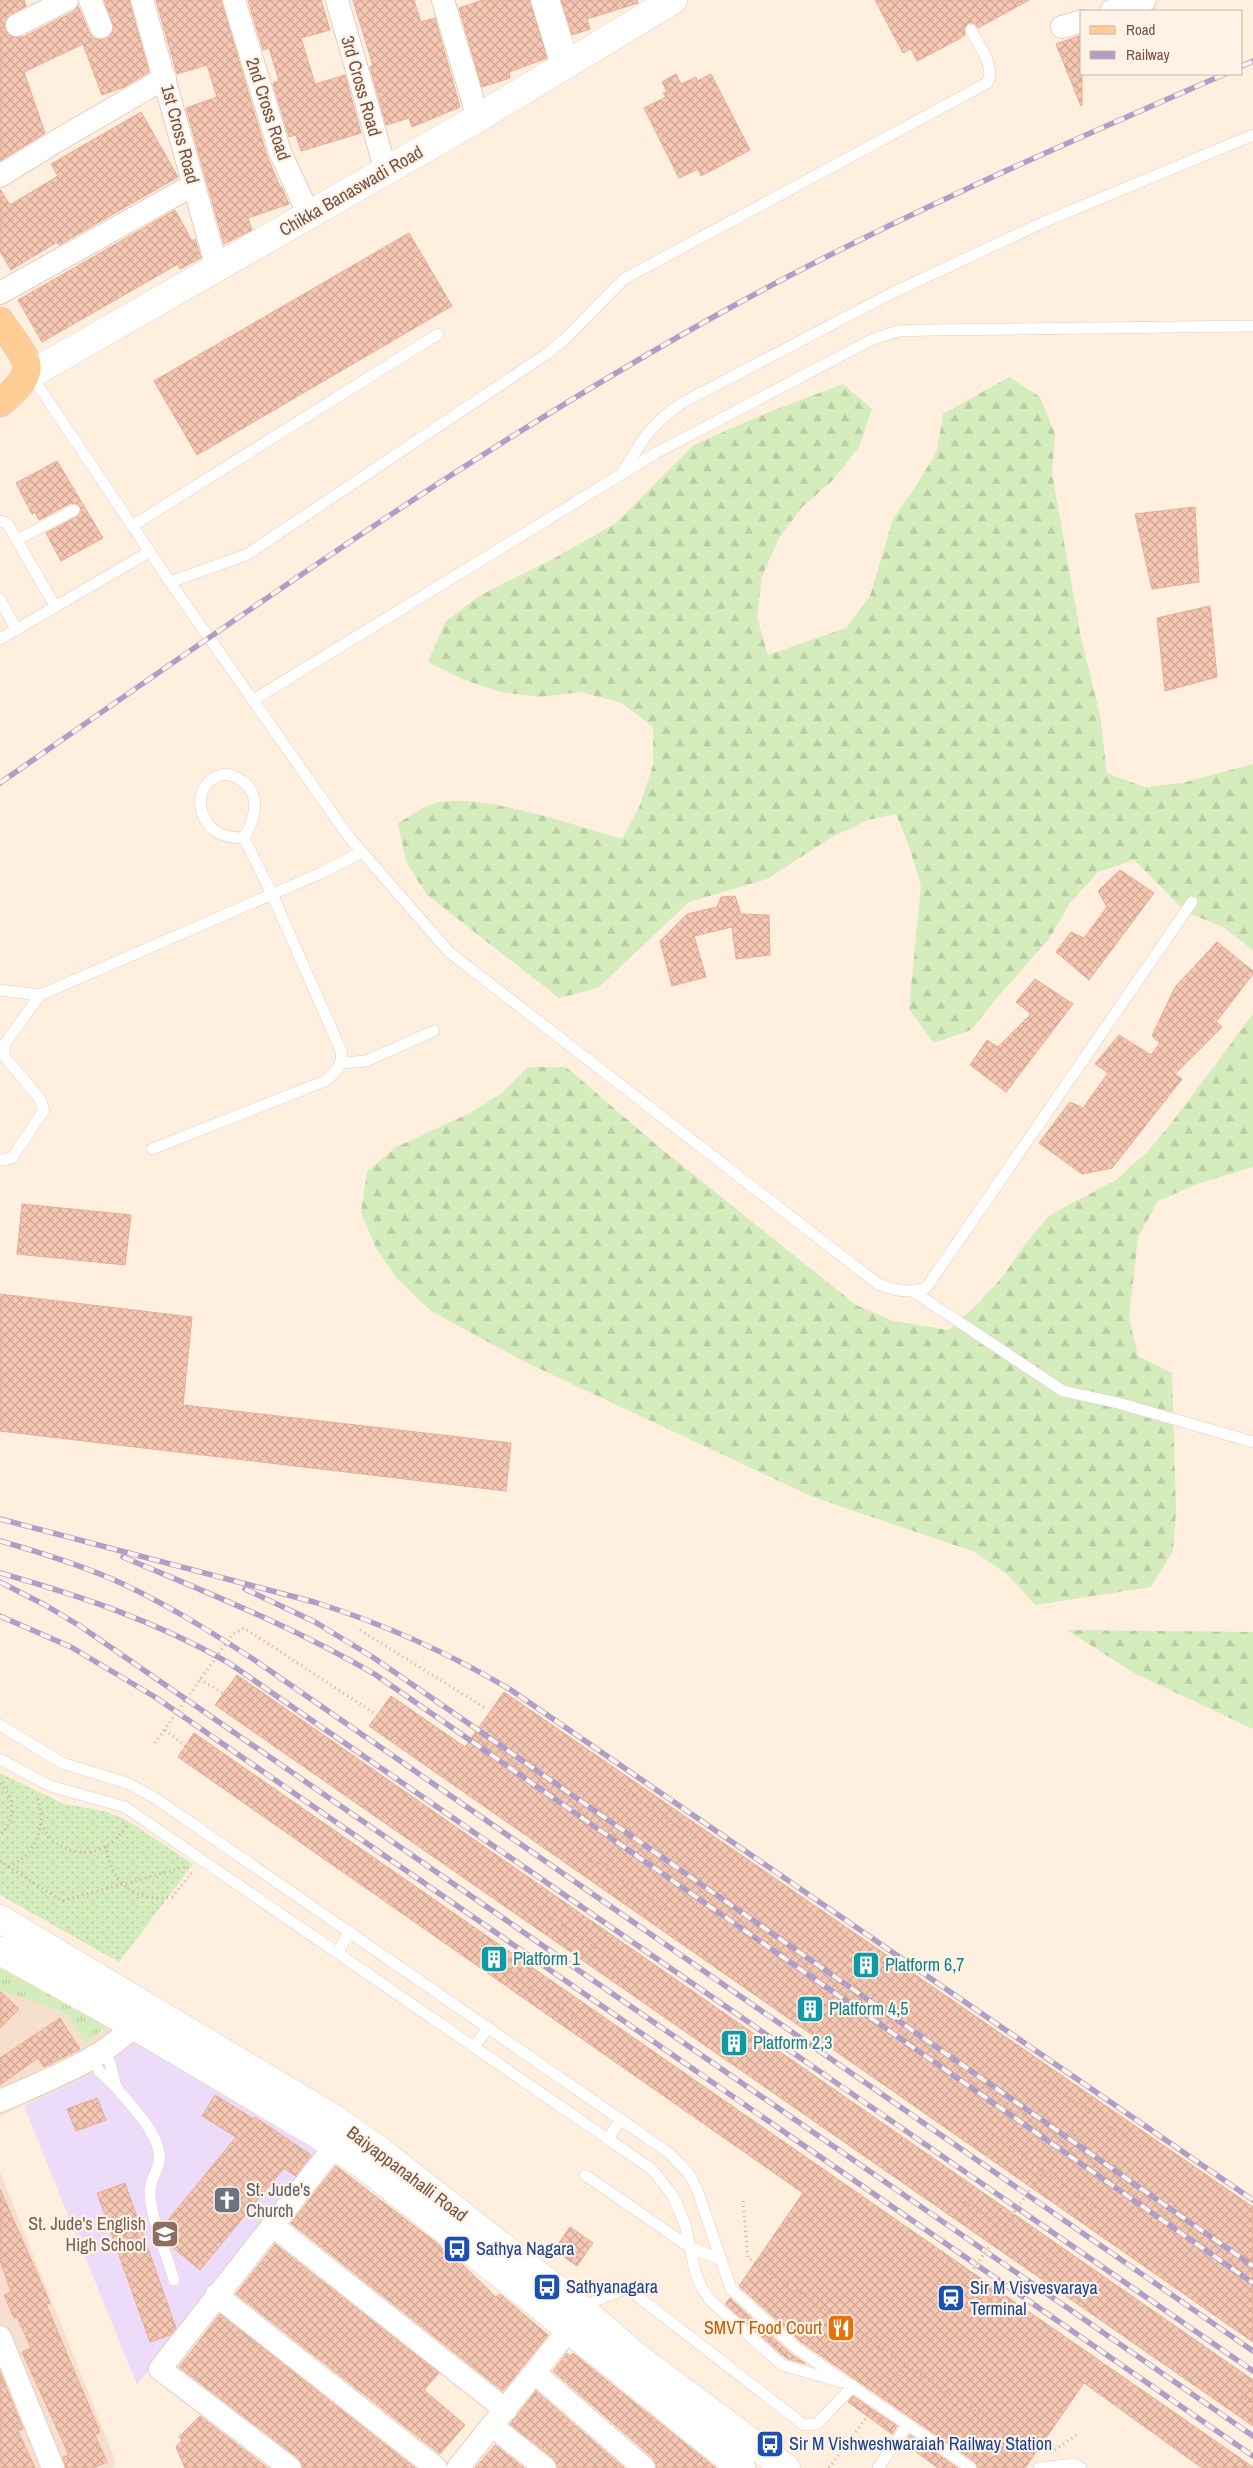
<svg xmlns="http://www.w3.org/2000/svg" width="1253" height="2468" font-family="'Archivo Narrow',sans-serif">
<style>
.residential{fill:#f6e0cd}
.education{fill:#ecdcfa}
.grass{fill:url(#grass-tufts)}
.forest{fill:url(#forest-firs)}
.garden{fill:url(#garden-dots)}
.building{fill:url(#building-cross-hatch);stroke:#eaac93}
.lines{fill:none;stroke-linecap:round;stroke-linejoin:round}
.lane-casing{stroke:#e5ccbd;stroke-width:12}
.street-casing{stroke:#e5ccbd;stroke-width:24}
.secondary-casing{stroke:#eaccba;stroke-width:29}
.primary-casing{stroke:#dbd2cf;stroke-width:29}
.path{stroke:#daab98;stroke-width:3;stroke-dasharray:1 4;stroke-linecap:butt}
.lane{stroke:#fff;stroke-width:11}
.street{stroke:#fff;stroke-width:22}
.secondary{stroke:#fff;stroke-width:28}
.primary{stroke:#ffcd95;stroke-width:28}
.rail-casing{stroke:#b09ec7;stroke-width:5.5}
.rail{stroke:#fff3e7;stroke-width:4;stroke-dasharray:11;stroke-linecap:butt}
.path-bridge{stroke:#daab98;stroke-width:3;stroke-dasharray:1 4;stroke-linecap:butt}
.labels{text-anchor:middle;stroke-width:4.5;stroke-linejoin:round;paint-order:stroke}
.street-label{font-size:18px;fill:#765245;stroke:#fff3e7}
.culture-label{font-size:18px;fill:#0d838f;stroke:#fff3e7;text-anchor:start}
.worship-label{font-size:18px;fill:#5b616d;stroke:#fff3e7;text-anchor:start}
.education-label{font-size:18px;fill:#785e54;stroke:#fff3e7;text-anchor:end}
.transit-label{font-size:18px;fill:#164399;stroke:#fff3e7;text-anchor:start}
.food-label{font-size:18px;fill:#c56008;stroke:#fff3e7;text-anchor:end}
</style>
<defs>
<pattern id="grass-tufts" width="24" height="20" patternUnits="userSpaceOnUse" patternTransform="scale(1.25)"><rect width="24" height="20" fill="#d5ecbd"/><path d="M3 7l-1-3M5 7V3M7 7l1-3M15 17l-1-3M17 17v-4M19 17l1-3" fill="none" stroke="#bacca4"/></pattern>
<pattern id="forest-firs" width="22" height="20" patternUnits="userSpaceOnUse" patternTransform="scale(1.25)"><rect width="22" height="20" fill="#d5ecbd"/><path d="M5 1l3.5 6h-7zM16 11l3.5 6h-7z" fill="#bacca4"/></pattern>
<pattern id="garden-dots" width="8" height="8" patternUnits="userSpaceOnUse" patternTransform="scale(1.25)"><rect width="8" height="8" fill="#d5ecbd"/><path d="M2 2h.1M6 6h.1" fill="none" stroke="#bacca4" stroke-width="1.8" stroke-linecap="round"/></pattern>
<pattern id="building-cross-hatch" width="8" height="8" patternUnits="userSpaceOnUse" patternTransform="scale(1.25)"><rect width="8" height="8" fill="#f6c8b4"/><path d="M0 0l8 8M0 8l8-8" fill="none" stroke="#cca594"/></pattern>
</defs>
<rect width="100%" height="100%" fill="#feefdf"/>
<g class="residential">
<polygon points="0,1964 142,2039 90,2075 0,2116"/>
<polygon points="0,2172 116,2462 112,2468 0,2468"/>
</g>
<polygon class="education" points="142,2039 319,2149 137,2385 24,2106 90,2075"/>
<polygon class="grass" points="0,1964 111,2022 86,2043 65,2013 0,1990"/>
<g class="forest">
<path d="M 1009,377 L 1040,397 L 1055,434 L 1052,473 L 1081,638 L 1100,715 L 1107,773 L 1144,787 L 1182,783 L 1253,764 L 1253,950 L 1223,927 L 1186,912 L 1134,860 L 1098,872 L 1070,903 L 1049,939 L 996,999 L 971,1030 L 934,1043 L 909,1009 L 921,886 L 910,849 L 896,814 L 868,820 L 832,837 L 767,879 L 689,902 L 598,988 L 559,998 L 426,894 L 406,861 L 398,823 C 409,817 421,808 432,804 C 475,790 576,826 622,839 L 640,805 L 653,765 L 653,727 L 622,703 L 581,692 L 541,697 L 501,692 L 462,679 L 428,662 L 445,622 L 479,596 L 549,561 L 615,524 L 694,445 L 769,412 L 843,384 L 872,409 L 859,447 L 833,480 L 803,506 L 779,538 L 762,576 L 757,618 L 768,655 L 846,628 L 870,596 L 893,519 L 916,486 L 937,451 L 943,414 Z"/>
<polygon points="1253,1014 1253,1167 1197,1184 1158,1201 1138,1237 1129,1318 1138,1356 1172,1373 1176,1512 1173,1551 1151,1587 1035,1605 1008,1575 975,1552 813,1497 523,1361 431,1311 398,1280 376,1248 361,1213 367,1172 396,1147 470,1113 502,1093 528,1067 566,1067 659,1147 856,1305 893,1321 949,1330 977,1305 1003,1276 1025,1244 1050,1215 1116,1180 1149,1150 1176,1117"/>
<polygon points="1067,1630 1253,1632 1253,1729 1134,1673"/>
</g>
<polygon class="garden" points="0,1773 64,1804 104,1811 125,1819 193,1864 119,1962 0,1895"/>
<g class="building">
<polygon points="0,0 24,0 26,6 6,18 5,30 10,36 23,37 73,12 78,6 89,32 93,38 100,40 111,35 114,28 104,0 129,0 149,72 124,87 102,95 83,44 24,72 45,133 0,161"/>
<polygon points="156,0 221,0 267,156 280,187 281,186 289,204 248,218 252,230 224,244 186,108 217,97 207,65 177,74"/>
<polygon points="248,0 321,0 330,30 301,38 315,84 345,75 361,133 301,151 296,135 289,137 273,83 279,81 269,48 263,50"/>
<polygon points="353,0 414,0 421,22 435,18 460,107 412,127 409,118 386,125 370,67 373,66"/>
<polygon points="483,0 530,0 547,58 509,72 510,78 482,87 459,8"/>
<polygon points="561,0 637,0 638,3 587,19 590,29 572,35"/>
<polygon points="875,0 1029,0 978,28 974,23 968,23 964,29 965,35 959,39 917,61 911,49 903,53"/>
<polygon points="1082,35 1082,106 1081,106 1056,44"/>
<polygon points="676,74 681,84 696,77 697,81 711,74 750,150 701,176 698,169 679,178 644,108 666,97 663,93 667,92 662,82"/>
<polygon points="141,112 178,177 59,245 57,242 11,270 0,251 0,189 10,205 58,176 51,164"/>
<polygon points="175,210 192,241 195,239 201,258 180,269 178,264 42,342 18,300"/>
<polygon points="409,233 452,306 197,455 154,381"/>
<polygon points="57,461 103,538 61,561 46,533 78,516 81,511 80,506 71,503 39,520 35,512 32,514 16,483"/>
<polygon points="1195,507 1199,582 1152,589 1135,514"/>
<polygon points="1210,606 1217,677 1165,691 1157,618"/>
<polygon points="1120,870 1154,893 1089,980 1056,952 1071,932 1084,938 1107,907 1098,891"/>
<polygon points="735,896 741,914 769,915 770,955 736,959 732,927 694,936 706,977 672,986 660,941 687,914 717,907 721,897"/>
<polygon points="1217,942 1253,971 1253,974 1216,1022 1222,1027 1175,1074 1182,1079 1112,1168 1082,1174 1039,1143 1070,1102 1083,1108 1108,1073 1095,1064 1119,1035 1151,1055 1160,1043 1152,1036 1175,987"/>
<polygon points="1035,979 1073,1004 1006,1092 970,1065 987,1040 998,1047 1031,1014 1016,1002"/>
<polygon points="22,1204 131,1215 125,1265 17,1254"/>
<polygon points="0,1294 192,1317 183,1405 511,1443 506,1491 0,1431"/>
<polygon points="237,1675 1253,2380 1253,2426 215,1705"/>
<polygon points="504,1692 1253,2207 1253,2342 369,1726 391,1696 465,1747"/>
<polygon points="194,1733 1253,2467 1253,2468 1202,2468 1084,2383 1025,2468 978,2468 975,2462 801,2342 739,2286 803,2193 178,1757"/>
<polygon points="0,1991 19,2009 0,2028"/>
<polygon points="60,2018 80,2049 44,2067 38,2058 0,2085 0,2058"/>
<polygon points="215,2095 254,2119 255,2117 311,2155 295,2176 284,2168 200,2270 171,2246 164,2225 236,2137 202,2116"/>
<polygon points="97,2098 106,2120 76,2131 67,2109"/>
<polygon points="336,2166 438,2244 455,2261 457,2259 496,2297 500,2294 548,2335 503,2391 291,2223"/>
<polygon points="125,2183 176,2328 170,2335 150,2342 97,2193"/>
<polygon points="0,2189 50,2303 46,2304 100,2432 95,2435 107,2462 93,2468 66,2468 63,2457 69,2455 22,2352 31,2348 17,2317 14,2318 4,2295 11,2292 0,2260"/>
<polygon points="570,2227 593,2243 577,2266 554,2250"/>
<polygon points="275,2244 439,2373 424,2390 465,2425 440,2454 236,2294"/>
<polygon points="730,2298 791,2354 806,2364 788,2359 781,2354 725,2304"/>
<polygon points="220,2314 415,2468 303,2468 298,2458 179,2367"/>
<polygon points="567,2353 570,2356 573,2353 716,2468 657,2468 653,2458 553,2371"/>
<polygon points="0,2372 23,2429 18,2431 35,2468 0,2468"/>
<polygon points="536,2391 624,2468 558,2468 553,2458 510,2424"/>
<polygon points="853,2396 897,2426 892,2434 848,2402"/>
<polygon points="200,2416 268,2468 185,2468 176,2447 182,2440 179,2437"/>
<polygon points="910,2435 958,2468 938,2468 904,2443"/>
<polygon points="495,2445 524,2468 475,2468"/>
</g>
<g class="lines">
<g class="lane-casing">
<g id="lane">
<path d="M 31,375 L 170,582 L 349,837 L 449,952 L 878,1284 C 895,1290 908,1294 926,1288 L 1192,902"/>
<path d="M 623,472 C 642,440 651,424 682,403 L 892,293 L 1046,221 L 1253,135"/>
<polyline points="0,521 7,523 55,606"/>
<polyline points="132,526 438,334"/>
<polyline points="17,540 74,510"/>
<path d="M 170,582 L 246,555 L 548,353 L 566,338 L 624,279 L 987,83 C 997,68 978,44 971,30"/>
<polyline points="0,599 16,629"/>
<polyline points="0,639 149,552"/>
<polyline points="253,700 656,453 871,340 898,331 929,330 1253,326"/>
<path d="M 227,774 C 261,784 260,811 244,838 C 234,838 223,837 214,830 C 193,813 196,777 227,774 Z"/>
<polyline points="0,990 40,995"/>
<polyline points="341,1063 366,1061 434,1031"/>
<path d="M 152,1149 L 325,1081 C 336,1072 341,1067 342,1053 L 272,894 L 244,838"/>
<polyline points="0,1160 12,1158 44,1110 40,1099 4,1056 4,1045 40,995 321,873 362,852"/>
<polyline points="914,1292 1063,1391 1118,1403 1253,1442"/>
<polyline points="0,1725 62,1763 127,1783 155,1798 669,2153 689,2174 697,2189 731,2289 796,2348 971,2468"/>
<polyline points="0,1759 50,1786 125,1807 653,2170 673,2196 685,2224 695,2271 701,2286 710,2300 782,2365 842,2382"/>
<polyline points="338,1951 350,1932"/>
<polyline points="475,2046 488,2027"/>
<polyline points="92,2058 99,2071 116,2087 110,2063 102,2051"/>
<path d="M 116,2087 C 131,2106 163,2136 159,2162 C 157,2172 150,2181 150,2191 C 149,2213 168,2258 174,2280"/>
<polyline points="608,2139 621,2119"/>
<polyline points="585,2175 691,2248 720,2259"/>
<polyline points="584,2311 595,2301 627,2288 804,2425 817,2424 853,2386"/>
<polyline points="878,2468 908,2424"/>
<polyline points="1039,2468 1075,2464 1081,2468"/>
</g>
</g>
<g class="street-casing">
<g id="street">
<polyline points="90,0 101,27"/>
<polyline points="142,0 217,268"/>
<polyline points="234,0 280,152 309,215"/>
<polyline points="337,0 386,171"/>
<polyline points="443,0 478,118"/>
<polyline points="1111,11 1145,0"/>
<polyline points="17,25 67,0"/>
<polyline points="1062,27 1082,21"/>
<polyline points="0,176 55,142 165,78"/>
<polyline points="0,293 193,185"/>
<path d="M 0,2101 C 44,2081 119,2055 143,2012"/>
<polyline points="272,2225 506,2410"/>
<polyline points="216,2295 436,2468"/>
<polyline points="0,2337 53,2468"/>
<polyline points="535,2373 644,2468"/>
<polyline points="492,2426 545,2468"/>
<polyline points="290,2468 160,2369 335,2146"/>
<polyline points="458,2468 579,2317"/>
</g>
</g>
<g class="secondary-casing">
<g id="secondary">
<polyline points="545,0 565,65"/>
<polyline points="26,377 478,118 673,0"/>
<polyline points="0,1919 333,2118 380,2151 584,2311 637,2357 786,2468"/>
<polyline points="0,1951 135,2026 317,2134 367,2168 462,2243 741,2468"/>
</g>
</g>
<g class="primary-casing">
<path id="primary" d="M 0,321 C 27,361 43,368 0,403"/>
</g>
<g class="path">
<polyline points="360,1630 487,1709"/>
<polyline points="200,1679 224,1694"/>
<polyline points="165,1730 186,1746"/>
<polyline points="155,1743 232,1635 244,1628 377,1715"/>
<path d="M 0,1784 C 17,1798 15,1821 0,1835"/>
<polyline points="624,1790 709,1848"/>
<path d="M 41,1824 C 60,1861 104,1862 126,1826"/>
<path d="M 106,1846 C 110,1883 136,1903 172,1897 L 193,1871"/>
<polyline points="582,1852 667,1910"/>
<polyline points="0,1861 62,1901 185,1867"/>
<path d="M 9,1867 C 36,1855 48,1824 37,1797"/>
<polyline points="541,1911 626,1969"/>
<polyline points="501,1967 587,2026"/>
<polyline points="1036,2075 1143,2149"/>
<polyline points="993,2135 1099,2210"/>
<polyline points="952,2193 1058,2267"/>
<polyline points="743,2201 748,2258 1036,2452"/>
<polyline points="887,2392 906,2365"/>
<polyline points="1241,2396 1253,2404"/>
<polyline points="1055,2450 1079,2433"/>
<polyline points="1197,2454 1218,2468"/>
<polyline points="829,2468 869,2414"/>
</g>
<use href="#lane" class="lane"/>
<use href="#street" class="street"/>
<use href="#secondary" class="secondary"/>
<use href="#primary" class="primary"/>
<g class="rail-casing">
<g id="rail">
<polyline points="1242,66 1253,61"/>
<path d="M 0,783 C 240,616 478,446 735,305 C 893,218 1060,146 1225,74"/>
<path d="M 0,1519 L 314,1602 C 384,1624 449,1653 511,1690 L 1253,2200"/>
<path d="M 0,1541 C 42,1553 84,1566 123,1584 C 168,1605 211,1632 253,1659 L 1253,2351"/>
<path d="M 123,1557 C 210,1594 294,1627 376,1675 L 1253,2283"/>
<path d="M 0,1573 C 80,1596 156,1621 229,1663 L 1253,2371"/>
<polyline points="0,1582 45,1605 80,1626 1253,2436"/>
<polyline points="245,1589 315,1622 374,1658 1253,2266"/>
<polyline points="0,1616 71,1647 155,1697 1253,2456"/>
</g>
</g>
<use href="#rail" class="rail"/>
<polyline class="path-bridge" points="962,2285 1087,2110"/>
</g>
<defs>
<g id="building-square" transform="scale(1.4375)"><rect x="-9" y="-9" width="18" height="18" rx="4" fill="#0f9aa8" stroke="#fff3e7"/><path d="M-4-6H4V6H1V3H-1V6H-4ZM-2.5-4.3h1.7v1.8h-1.7ZM.8-4.3h1.7v1.8H.8ZM-2.5-1h1.7V.8h-1.7ZM.8-1h1.7V.8H.8Z" fill="#fff"/></g>
<g id="church-square" transform="scale(1.4375)"><rect x="-9" y="-9" width="18" height="18" rx="4" fill="#6b7280" stroke="#fff3e7"/><path d="M-1.2-6h2.4v3.5h3.3v2.4h-3.3V6h-2.4V-.1h-3.3v-2.4h3.3Z" fill="#fff"/></g>
<g id="school-square" transform="scale(1.4375)"><rect x="-9" y="-9" width="18" height="18" rx="4" fill="#8d6e63" stroke="#fff3e7"/><path d="M0-5L7-2L0 1L-7-2ZM-4 1L0 2.5L4 1V4Q0 6-4 4Z" fill="#fff"/></g>
<g id="bus-square" transform="scale(1.4375)"><rect x="-9" y="-9" width="18" height="18" rx="4" fill="#1a4fb4" stroke="#fff3e7"/><path d="M-5-6H5V4H4V6H2V4H-2V6H-4V4H-5ZM-3.5-4V0h7V-4ZM-3.5 1.2v1.5H-2V1.2ZM2 1.2v1.5H3.5V1.2Z" fill="#fff"/></g>
<g id="station-square" transform="scale(1.4375)"><rect x="-9" y="-9" width="18" height="18" rx="4" fill="#1a4fb4" stroke="#fff3e7"/><path d="M-3-6H3Q5-6 5-4V2Q5 4 3 4L4.5 6H3L1.5 4h-3L-3 6H-4.5L-3 4Q-5 4-5 2V-4Q-5-6-3-6ZM-3.5-4v3h7v-3ZM-3.5 1v1.5H-2V1ZM2 1v1.5H3.5V1Z" fill="#fff"/></g>
<g id="restaurant-square" transform="scale(1.4375)"><rect x="-9" y="-9" width="18" height="18" rx="4" fill="#e8710a" stroke="#fff3e7"/><path d="M-5-6h1v4h1v-4h1v4h1v-4h1v5L-1.5 .5V6h-2V.5L-5-1ZM5-6V6H3V1.5H1.5Q1.5-4 5-6Z" fill="#fff"/></g>
</defs>
<g fill-rule="evenodd">
<use href="#building-square" x="494" y="1959"/>
<use href="#building-square" x="866" y="1965"/>
<use href="#building-square" x="810" y="2009"/>
<use href="#building-square" x="734" y="2043"/>
<use href="#church-square" x="227" y="2200"/>
<use href="#school-square" x="165" y="2234"/>
<use href="#bus-square" x="457" y="2249"/>
<use href="#bus-square" x="547" y="2287"/>
<use href="#station-square" x="951" y="2298"/>
<use href="#restaurant-square" x="841" y="2328"/>
<use href="#bus-square" x="770" y="2444"/>
</g>
<g class="labels">
<g class="street-label">
<text transform="translate(361 86) rotate(74)" y="6">3rd Cross Road</text>
<text transform="translate(268 109) rotate(72)" y="6">2nd Cross Road</text>
<text transform="translate(180 134) rotate(75)" y="6">1st Cross Road</text>
<text transform="translate(351 191) rotate(-30)" y="6">Chikka Banaswadi Road</text>
<text transform="translate(407 2174) rotate(37)" y="6">Baiyappanahalli Road</text>
</g>
<g class="culture-label">
<text x="513" y="1965">Platform 1</text>
<text x="885" y="1971">Platform 6,7</text>
<text x="829" y="2015">Platform 4,5</text>
<text x="753" y="2049">Platform 2,3</text>
</g>
<g class="worship-label">
<text x="246" y="2196">St. Jude's<tspan x="246" dy="21">Church</tspan></text>
</g>
<g class="education-label">
<text x="146" y="2230">St. Jude's English<tspan x="146" dy="21">High School</tspan></text>
</g>
<g class="transit-label">
<text x="476" y="2255">Sathya Nagara</text>
<text x="566" y="2293">Sathyanagara</text>
<text x="970" y="2294">Sir M Visvesvaraya<tspan x="970" dy="21">Terminal</tspan></text>
<text x="789" y="2450">Sir M Vishweshwaraiah Railway Station</text>
</g>
<g class="food-label">
<text x="822" y="2334">SMVT Food Court</text>
</g>
</g>
<rect x="1080" y="10" width="162" height="65" fill="#fff3e7" stroke="#c8b3a6"/>
<rect x="1090" y="26" width="25" height="8" fill="#ffcd95" stroke="#c8b3a6"/>
<text x="1126" y="35" font-size="15" fill="#765245">Road</text>
<rect x="1090" y="51" width="25" height="8" fill="#b09ec7" stroke="#c8b3a6"/>
<text x="1126" y="60" font-size="15" fill="#765245">Railway</text>
</svg>
